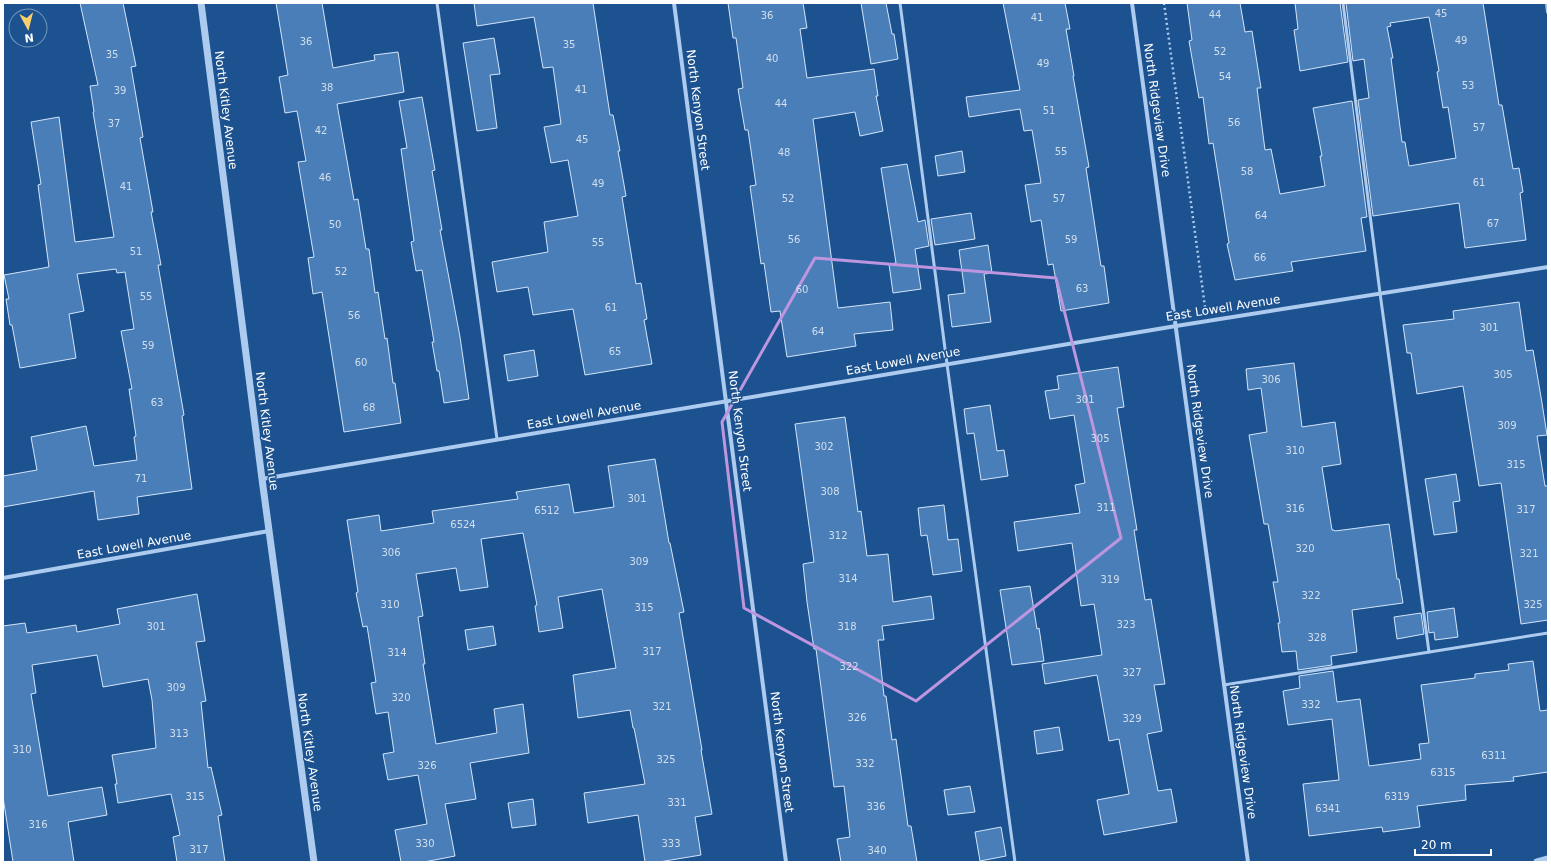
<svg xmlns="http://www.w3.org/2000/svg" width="1551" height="865" font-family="'DejaVu Sans',sans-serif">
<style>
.building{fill:#4a7eb8;stroke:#d2e5fa;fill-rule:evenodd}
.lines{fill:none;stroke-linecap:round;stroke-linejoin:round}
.path{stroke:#accbee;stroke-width:2.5;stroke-dasharray:2 3;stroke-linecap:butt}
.service{stroke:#accbee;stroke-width:3}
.minor{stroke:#accbee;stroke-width:4}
.tertiary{stroke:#accbee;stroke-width:7}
.marked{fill:none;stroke:#bd96df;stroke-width:3;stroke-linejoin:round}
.labels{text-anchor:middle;stroke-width:3;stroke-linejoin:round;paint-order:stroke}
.number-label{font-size:10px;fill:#d2dfed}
.street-label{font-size:12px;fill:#fff;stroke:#1d5290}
</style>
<rect width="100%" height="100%" fill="#1d5290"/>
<g class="building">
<polygon points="80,3 123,3 136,66 131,67 143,137 140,138 153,212 151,212 161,265 158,265 184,415 182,416 192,489 137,497 139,514 98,520 94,491 3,507 3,476 37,470 31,437 86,426 94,466 137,460 134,437 136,436 129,389 132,389 121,331 134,329 125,272 117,273 116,269 77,274 84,311 69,314 76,358 20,368 12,325 10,325 6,299 9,299 4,275 49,267 38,185 41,184 31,122 59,117 75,242 114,237 93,112 94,112 90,86 98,85"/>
<polygon points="276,3 322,3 333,68 375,60 374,55 398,52 404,92 337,104 354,200 358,199 366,249 369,249 375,293 378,292 385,339 387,338 393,383 395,383 401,423 344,432 322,292 313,294 308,258 314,257 298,162 306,161 297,111 285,113 279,77 288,75"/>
<polygon points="474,3 593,3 610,115 613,115 620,151 618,151 626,196 622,197 636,284 641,283 647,319 644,320 652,364 585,375 573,309 533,315 528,287 497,292 492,262 548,252 544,222 578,216 568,160 551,163 544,127 561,124 553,67 543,68 534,17 477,26"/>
<polygon points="728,3 803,3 807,28 800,29 807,78 874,69 878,96 876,96 883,131 860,136 855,112 813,119 838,308 890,302 893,330 854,334 856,346 787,357 780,311 771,312 764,263 761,264 750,186 756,185 748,130 745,130 738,89 743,88 736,38 733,38"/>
<polygon points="861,3 886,3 892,34 894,34 898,59 871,64"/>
<polygon points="1003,3 1065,3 1070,29 1066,29 1074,76 1073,76 1089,167 1086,168 1101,266 1104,266 1109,303 1061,311 1053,264 1048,265 1041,220 1031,222 1025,185 1041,183 1032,130 1024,131 1020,109 969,117 966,97 1020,90"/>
<polygon points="1187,3 1240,3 1245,32 1252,31 1261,88 1257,88 1265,150 1271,149 1280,194 1325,186 1320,156 1322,156 1313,108 1352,101 1367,217 1361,218 1366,251 1291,262 1293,271 1235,280 1227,244 1229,243 1213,143 1209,144 1203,97 1199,98 1189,41 1192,40"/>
<polygon points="1295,3 1340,3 1348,62 1300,71 1294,30 1298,29"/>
<path d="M 1346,3 L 1483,3 L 1499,105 L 1502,105 L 1513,169 L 1519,168 L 1523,192 L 1520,193 L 1526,240 L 1465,248 L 1459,203 L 1373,216 L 1358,100 L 1369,98 L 1364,59 L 1353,61 ZM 1429,17 L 1439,71 L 1437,72 L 1443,108 L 1448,107 L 1456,158 L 1409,166 L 1405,142 L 1402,142 L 1391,58 L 1393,58 L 1387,27 L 1391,26 L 1390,23 Z"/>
<polygon points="494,38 500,74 490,75 497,128 477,131 463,43"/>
<polygon points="422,97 435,170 432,171 442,230 440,230 460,337 469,399 444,403 439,371 437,371 432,342 434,342 422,270 416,271 411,242 414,241 401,149 407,148 399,101"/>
<polygon points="962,151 965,172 938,176 935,156"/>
<polygon points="907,164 918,222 925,220 929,246 915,249 921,289 893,293 889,264 896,263 881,168"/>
<polygon points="971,213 975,239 935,245 931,219"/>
<polygon points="988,245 992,273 984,274 991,322 952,327 948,295 965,293 959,250"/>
<polygon points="1519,302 1526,351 1533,350 1542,403 1547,435 1537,436 1545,486 1548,486 1548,620 1521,624 1501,483 1479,486 1463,386 1417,394 1411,353 1407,353 1403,325 1454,319 1453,311"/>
<polygon points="534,350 538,376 508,381 504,355"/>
<polygon points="1294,363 1302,427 1335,422 1341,464 1322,467 1332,530 1334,530 1335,531 1389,524 1397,579 1399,579 1403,603 1352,610 1357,652 1331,656 1332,665 1298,670 1296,651 1282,652 1278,623 1280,623 1273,582 1278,582 1268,524 1264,524 1249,435 1267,432 1261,388 1248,390 1246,369"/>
<polygon points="1118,367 1124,407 1117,408 1137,530 1134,530 1145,600 1151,599 1165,684 1154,685 1162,731 1147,734 1158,791 1171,789 1177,822 1104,835 1097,800 1129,794 1119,739 1109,741 1097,675 1045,684 1042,664 1102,655 1094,604 1081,606 1072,543 1018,551 1014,522 1080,513 1075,485 1085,483 1074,415 1050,419 1045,391 1059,389 1057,376"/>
<polygon points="990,405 997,451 1004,450 1008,476 981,480 974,433 967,434 964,409"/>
<polygon points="845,417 858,512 861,511 867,556 888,554 893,602 931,596 934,619 882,626 884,640 878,640 884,696 886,696 892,740 896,739 908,826 911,826 917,862 841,862 837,839 850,837 844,786 834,787 816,649 814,649 807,602 803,564 814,562 795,424"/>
<polygon points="655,459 669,543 670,543 684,612 679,613 702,750 701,750 712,814 695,817 701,855 659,862 645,862 638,815 588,823 584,793 645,784 634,728 633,728 630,710 578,718 573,675 616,668 602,589 558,597 563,628 539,632 535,606 537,605 523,533 481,539 488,587 460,591 456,568 416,574 423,616 418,617 425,664 423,664 436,744 497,733 494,709 523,704 529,753 470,763 476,799 445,804 455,856 424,862 401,862 395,830 427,824 418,775 388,780 383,754 394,752 388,712 376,714 371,683 376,682 367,626 363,627 356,593 358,592 347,520 379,515 381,531 434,523 432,511 518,499 516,492 569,484 574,513 614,507 608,466"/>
<polygon points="1456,474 1460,501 1453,502 1457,532 1434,535 1425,479"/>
<polygon points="944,505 948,540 958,539 962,571 933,575 927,535 921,536 918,508"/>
<polygon points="1030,586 1037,629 1039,628 1044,661 1012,665 1000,590"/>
<polygon points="197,594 205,641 196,642 206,701 201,702 208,768 211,767 222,815 218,816 225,862 177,862 173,837 180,835 171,794 118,803 115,784 117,784 112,755 156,748 152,700 148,679 103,687 97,655 32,665 36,693 31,694 48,796 102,787 107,815 68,822 74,862 13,862 3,797 3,626 25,623 27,633 76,625 77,632 120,624 117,609"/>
<polygon points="1454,608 1458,637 1435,640 1434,632 1429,633 1427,612"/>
<polygon points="1421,613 1424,634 1397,639 1394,617"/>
<polygon points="493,626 496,645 468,650 465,630"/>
<polygon points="1533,661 1540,711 1548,710 1548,772 1513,777 1514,781 1465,785 1466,800 1417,806 1420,827 1383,832 1382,827 1309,836 1303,784 1339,780 1332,719 1288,725 1283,691 1300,688 1299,676 1333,671 1337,702 1360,699 1369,766 1421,759 1419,744 1429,743 1421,685 1475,678 1475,674 1509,670 1508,664"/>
<polygon points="1059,727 1063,750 1037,754 1034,731"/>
<polygon points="970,786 975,812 948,815 944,790"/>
<polygon points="533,799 536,825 512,828 508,803"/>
<polygon points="1001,827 1006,856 980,861 975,832"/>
</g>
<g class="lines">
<polyline class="path" points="1164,3 1205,307"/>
<g class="service">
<polyline points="437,3 497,439"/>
<polyline points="900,3 947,364 1015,862"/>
<polyline points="1343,3 1380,293 1429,652"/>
<polyline points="1224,685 1548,633"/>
</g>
<g class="minor">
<polyline points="674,3 786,862"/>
<polyline points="1132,3 1248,862"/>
<polyline points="1547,3 1548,12"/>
<polyline points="262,479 1176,326 1548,267"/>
<polyline points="3,578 269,531"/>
</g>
<g class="tertiary">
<polyline points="201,3 262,479 314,862"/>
<polyline points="1537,862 1548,859"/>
</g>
</g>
<path class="marked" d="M 815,258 L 1056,278 L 1121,538 L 916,701 L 744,608 L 722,422 Z"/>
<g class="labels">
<g class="number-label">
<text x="1441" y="17">45</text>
<text x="1215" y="18">44</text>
<text x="767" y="19">36</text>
<text x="1037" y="21">41</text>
<text x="1461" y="44">49</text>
<text x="306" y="45">36</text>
<text x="569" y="48">35</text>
<text x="1220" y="55">52</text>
<text x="112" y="58">35</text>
<text x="772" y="62">40</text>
<text x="1043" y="67">49</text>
<text x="1225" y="80">54</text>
<text x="1468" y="89">53</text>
<text x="327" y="91">38</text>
<text x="581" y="93">41</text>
<text x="120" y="94">39</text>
<text x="781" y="107">44</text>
<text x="1049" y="114">51</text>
<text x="1234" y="126">56</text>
<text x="114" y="127">37</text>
<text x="1479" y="131">57</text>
<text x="321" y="134">42</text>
<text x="582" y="143">45</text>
<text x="1061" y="155">55</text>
<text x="784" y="156">48</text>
<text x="1247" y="175">58</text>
<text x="325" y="181">46</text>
<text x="1479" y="186">61</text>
<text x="598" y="187">49</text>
<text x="126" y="190">41</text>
<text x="788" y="202">52</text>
<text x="1059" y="202">57</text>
<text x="1261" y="219">64</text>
<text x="1493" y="227">67</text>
<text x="335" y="228">50</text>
<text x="794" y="243">56</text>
<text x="1071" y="243">59</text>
<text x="598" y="246">55</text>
<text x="136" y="255">51</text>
<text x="1260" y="261">66</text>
<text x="341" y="275">52</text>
<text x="1082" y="292">63</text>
<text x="802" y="293">60</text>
<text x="146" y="300">55</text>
<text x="611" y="311">61</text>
<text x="354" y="319">56</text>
<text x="1489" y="331">301</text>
<text x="818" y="335">64</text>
<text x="148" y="349">59</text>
<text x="615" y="355">65</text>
<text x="361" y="366">60</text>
<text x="1503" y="378">305</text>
<text x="1271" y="383">306</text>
<text x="1085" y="403">301</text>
<text x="157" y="406">63</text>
<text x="369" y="411">68</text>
<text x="1507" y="429">309</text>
<text x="1100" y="442">305</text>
<text x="824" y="450">302</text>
<text x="1295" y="454">310</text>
<text x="1516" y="468">315</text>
<text x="141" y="482">71</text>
<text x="830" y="495">308</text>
<text x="637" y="502">301</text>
<text x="1106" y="511">311</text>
<text x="1295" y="512">316</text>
<text x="1526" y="513">317</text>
<text x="547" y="514">6512</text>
<text x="463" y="528">6524</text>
<text x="838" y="539">312</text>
<text x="1305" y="552">320</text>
<text x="391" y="556">306</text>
<text x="1529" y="557">321</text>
<text x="639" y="565">309</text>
<text x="848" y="582">314</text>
<text x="1110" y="583">319</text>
<text x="1311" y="599">322</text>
<text x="390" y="608">310</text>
<text x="1533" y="608">325</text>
<text x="644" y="611">315</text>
<text x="1126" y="628">323</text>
<text x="156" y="630">301</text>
<text x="847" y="630">318</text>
<text x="1317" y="641">328</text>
<text x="652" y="655">317</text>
<text x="397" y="656">314</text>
<text x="849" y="670">322</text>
<text x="1132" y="676">327</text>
<text x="176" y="691">309</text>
<text x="401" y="701">320</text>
<text x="1311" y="708">332</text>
<text x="662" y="710">321</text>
<text x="857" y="721">326</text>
<text x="1132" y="722">329</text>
<text x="179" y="737">313</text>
<text x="22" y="753">310</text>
<text x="1494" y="759">6311</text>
<text x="666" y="763">325</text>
<text x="865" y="767">332</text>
<text x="427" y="769">326</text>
<text x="1443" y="776">6315</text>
<text x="195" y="800">315</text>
<text x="1397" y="800">6319</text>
<text x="677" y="806">331</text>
<text x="876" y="810">336</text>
<text x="1328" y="812">6341</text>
<text x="38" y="828">316</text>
<text x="425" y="847">330</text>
<text x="671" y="847">333</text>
<text x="199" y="853">317</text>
<text x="877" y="854">340</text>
</g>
<g class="street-label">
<text transform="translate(226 110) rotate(83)" y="4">North Kitley Avenue</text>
<text transform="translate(698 110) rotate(83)" y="4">North Kenyon Street</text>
<text transform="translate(1157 110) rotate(82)" y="4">North Ridgeview Drive</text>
<text transform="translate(1223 308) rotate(-9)" y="4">East Lowell Avenue</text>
<text transform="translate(903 361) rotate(-10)" y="4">East Lowell Avenue</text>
<text transform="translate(584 415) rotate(-10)" y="4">East Lowell Avenue</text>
<text transform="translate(267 431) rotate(83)" y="4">North Kitley Avenue</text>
<text transform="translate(740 431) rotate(83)" y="4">North Kenyon Street</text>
<text transform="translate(1200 431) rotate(82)" y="4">North Ridgeview Drive</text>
<text transform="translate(134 545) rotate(-10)" y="4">East Lowell Avenue</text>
<text transform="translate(310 752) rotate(82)" y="4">North Kitley Avenue</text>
<text transform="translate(782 752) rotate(83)" y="4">North Kenyon Street</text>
<text transform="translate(1243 752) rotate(82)" y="4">North Ridgeview Drive</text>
</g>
</g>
<rect width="1551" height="865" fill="none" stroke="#ffffff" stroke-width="8"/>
<g transform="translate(28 28) rotate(173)"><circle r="19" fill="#1d5290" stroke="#7797bc"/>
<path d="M0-3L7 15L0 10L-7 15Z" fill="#fdcf6a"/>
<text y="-6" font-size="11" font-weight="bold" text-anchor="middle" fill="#ffffff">N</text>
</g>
<path d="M1415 849v6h76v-6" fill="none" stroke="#ffffff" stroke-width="2"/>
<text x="1421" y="849" font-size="12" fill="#ffffff" stroke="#1d5290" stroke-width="3" paint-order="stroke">20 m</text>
</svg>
